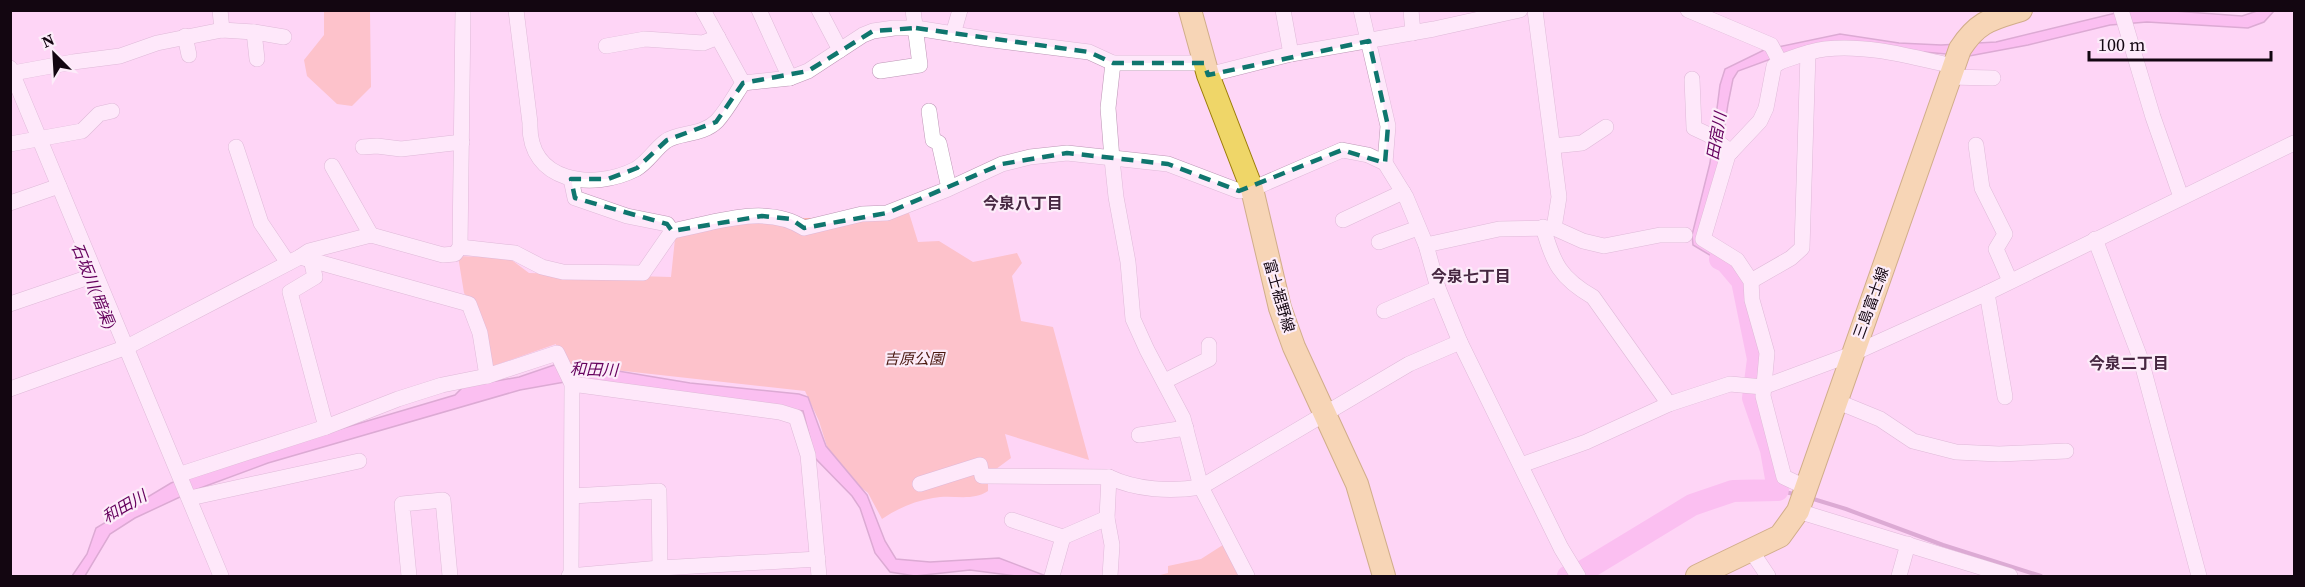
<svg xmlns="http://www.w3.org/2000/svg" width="2305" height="587" font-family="'Source Serif 4','Noto Sans JP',serif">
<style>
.green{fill:#fcaa97}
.water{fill:#f9a5eb;stroke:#b475aa;stroke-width:1.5}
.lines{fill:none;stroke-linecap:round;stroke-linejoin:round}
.stream{stroke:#b475aa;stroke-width:4}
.river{stroke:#f9a5eb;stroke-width:22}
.street-casing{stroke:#bc97b5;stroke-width:16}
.primary-casing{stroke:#9b7c09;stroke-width:24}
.street{stroke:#fff;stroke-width:15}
.primary{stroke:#efd668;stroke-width:22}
.marked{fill:none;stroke:#0f766e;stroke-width:4.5;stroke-dasharray:12 8;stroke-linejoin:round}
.labels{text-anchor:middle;stroke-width:4.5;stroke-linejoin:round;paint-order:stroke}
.street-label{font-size:15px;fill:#130611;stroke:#fcecf9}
.park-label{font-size:15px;font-style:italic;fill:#49170e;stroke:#fcecf9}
.water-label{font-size:16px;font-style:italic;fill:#65005d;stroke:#fcecf9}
.neighbourhood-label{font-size:16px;font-weight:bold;fill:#462741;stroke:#fcecf9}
</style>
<rect width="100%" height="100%" fill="#fed6f6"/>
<g class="green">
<polygon points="324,11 370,11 371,87 352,106 337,104 307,76 304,60 324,35"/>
<path d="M 909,213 L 918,242 L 939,241 L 973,262 L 1017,253 L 1022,263 L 1012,276 L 1021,321 L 1053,327 L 1089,460 L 1005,434 L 1011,458 L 988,475 L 988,491 C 971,502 953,494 933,498 C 915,501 898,508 882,519 L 868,493 L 833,466 L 819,421 L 805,391 L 606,369 L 580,364 L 557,364 L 556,344 L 493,366 L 482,317 L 464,293 L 458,256 L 509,258 L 529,273 L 671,277 L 676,229 L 754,221 Z"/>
<polygon points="1226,543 1240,576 1156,576 1168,573 1168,566 1201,559"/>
</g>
<g class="water">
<polygon points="2124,11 2174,11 2242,16 2257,11 2274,11 2264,22 2248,28 2147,22 2110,25 2028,45 1969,56 1901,50 1779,56 1738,71 1733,79 1728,104 1719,164 1698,234 1735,267 1743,279 1737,281 1723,263 1693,245 1692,235 1710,163 1720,85 1725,69 1764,50 1840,34 1899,43 1941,45 1996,42"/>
<polygon points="557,364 606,369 690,383 799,394 808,397 826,446 867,495 885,541 896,559 930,562 999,558 1046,576 1016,576 970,570 915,576 890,572 875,553 860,508 852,496 815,458 803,411 576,380 520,390 268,463 195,490 135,518 110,534 85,576 72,576 87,554 96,528 171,483 232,461 455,395 463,387 519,377"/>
</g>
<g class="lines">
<g class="stream">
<polyline points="1778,490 1797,495"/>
<polyline points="1810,498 1846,509 1943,545 2041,576"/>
</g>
<polyline class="river" points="1568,576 1585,570 1692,505 1733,491 1778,490 1771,450 1753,398 1758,359 1742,281 1726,262 1720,259"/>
<g class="street-casing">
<g id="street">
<polyline points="220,10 222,30"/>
<path d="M 516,10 L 530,123 C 528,183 593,191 636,169 C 648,162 655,149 666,141 C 679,132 702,136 717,121 C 727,110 735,95 743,83 L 790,78 L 808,71 L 863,35 L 873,31 L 894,28 L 916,28 L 985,39 L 1089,52 L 1113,63 L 1204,63"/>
<polyline points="703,10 743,83"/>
<polyline points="759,10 790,78"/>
<polyline points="819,10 840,50"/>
<polyline points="1283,10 1291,54"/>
<polyline points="1361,10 1388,126 1385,163"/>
<polyline points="1411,10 1413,33"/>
<polyline points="1535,10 1559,197 1554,228"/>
<polyline points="1688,10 1771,45 1780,62"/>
<polyline points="2121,10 2153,117 2181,197"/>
<polyline points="254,32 257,59"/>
<polyline points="953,34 960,10"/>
<polyline points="185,36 189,55"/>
<polyline points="606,46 645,39 703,43 718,37"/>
<polyline points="1113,63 1108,108 1112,159 1116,197 1128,262 1133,319 1147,350 1183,418 1201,487 1247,576"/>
<polyline points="10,68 221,576"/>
<polyline points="880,71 920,65 913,10"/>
<polyline points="13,73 73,62 120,56 157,43 222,30 254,32 284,37"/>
<polyline points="1208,75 1291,54 1434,29 1520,10"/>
<polyline points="1949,77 1993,78"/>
<polyline points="1692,79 1694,128 1709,135 1731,152"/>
<polyline points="929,111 933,140 939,143 949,188"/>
<polyline points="10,144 82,131 99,114 112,111"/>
<polyline points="1976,145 1982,188 2005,234 1996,249 2010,281"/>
<polyline points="1553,146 1582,143 1606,127"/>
<polyline points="236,147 261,223 288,263"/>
<polyline points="363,147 377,146 401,149 462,142"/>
<polyline points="332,166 371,235"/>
<path d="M 571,179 L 575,198 L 627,216 L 667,224 L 672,231 C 714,223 766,203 804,228 L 862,214 L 887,213 L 948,189 L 1002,164 L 1030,157 L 1067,153 L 1168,164 L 1239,191 L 1252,189 L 1342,150 L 1368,155 L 1385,163 L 1406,197 L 1426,245 L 1438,288 L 1460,342 L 1561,548 L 1578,576"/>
<polyline points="10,203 59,186"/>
<polyline points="1343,220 1403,192"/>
<path d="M 1543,227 C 1553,263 1560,278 1593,297 L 1669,404"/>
<polyline points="2095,239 2141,360 2199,576"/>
<polyline points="1379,242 1418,228"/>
<polyline points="1426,245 1499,229 1554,228 1583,241 1604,246 1660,235 1685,235"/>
<polyline points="460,247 515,253 542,267 563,272 643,273 672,231"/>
<polyline points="300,257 469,304 480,333 487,376"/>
<polyline points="311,259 315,277 290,292 326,427"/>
<polyline points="1751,281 1791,258 1802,248 1808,53"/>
<polyline points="1987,293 2005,397"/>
<polyline points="10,304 95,275"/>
<polyline points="1384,311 1438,288"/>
<polyline points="1165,381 1209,359 1209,345"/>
<polyline points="572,384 780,412 796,417 808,455 819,576"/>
<polyline points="10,389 127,347 300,257 309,251 371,235 443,255 455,254 460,247 463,10"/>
<polyline points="1836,401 1880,419 1913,441 1956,452 1999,454 2066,451"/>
<polyline points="1139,435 1186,428"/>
<polyline points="1521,465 1586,442 1669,404 1730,384 1763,387 1852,354 1987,293 2294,143"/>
<polyline points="181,474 326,427 398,399 442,385 487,376 557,353 572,384 571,576"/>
<polyline points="1109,477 1107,518 1112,545 1110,576"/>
<path d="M 920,484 L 980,465 L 982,476 L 1109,477 C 1136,490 1171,492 1201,487 L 1409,364 L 1460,342"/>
<path d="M 1805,487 L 1784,477 L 1763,396 L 1767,353 L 1752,300 L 1751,281 L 1737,260 L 1703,239 L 1728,155 L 1760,121 L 1766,108 L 1774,66 L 1780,62 C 1795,57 1809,51 1825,49 C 1867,44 1912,57 1953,66"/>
<polyline points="572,496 659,491 660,568"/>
<polyline points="190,498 359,461"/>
<polyline points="1798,511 2010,576"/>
<polyline points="1012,520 1063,537 1107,518"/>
<polyline points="1750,549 1768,576"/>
<polyline points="409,576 402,504 443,500 450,576"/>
<polyline points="569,576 660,568 818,559"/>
<polyline points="1052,576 1063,537"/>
<polyline points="1899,576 1908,544"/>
</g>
</g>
<g class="primary-casing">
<g id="primary">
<polyline points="1190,10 1208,75 1252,189 1280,308 1294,347 1357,484 1384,576"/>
<path d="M 1697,576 L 1780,536 L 1798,511 L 1960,49 C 1978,21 1992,19 2021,10"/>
</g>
</g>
<use href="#street" class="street"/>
<use href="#primary" class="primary"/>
</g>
<path d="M0 0H2305V587H0ZM 916,28 L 1089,52 L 1113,63 L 1204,63 L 1208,75 L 1369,41 L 1388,126 L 1385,163 L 1342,150 L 1239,191 L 1168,164 L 1067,153 L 1002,164 L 887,213 L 804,228 L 791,219 L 762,216 L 672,231 L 667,224 L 575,198 L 571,179 L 608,179 L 637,168 L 667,140 L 716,122 L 743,83 L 808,71 L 873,31 Z" fill="#fed6f6" fill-opacity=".55" fill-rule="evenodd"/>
<path class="marked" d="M 916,28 L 1089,52 L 1113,63 L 1204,63 L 1208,75 L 1369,41 L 1388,126 L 1385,163 L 1342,150 L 1239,191 L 1168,164 L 1067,153 L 1002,164 L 887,213 L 804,228 L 791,219 L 762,216 L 672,231 L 667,224 L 575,198 L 571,179 L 608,179 L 637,168 L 667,140 L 716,122 L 743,83 L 808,71 L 873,31 Z"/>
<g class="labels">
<g class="street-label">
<text transform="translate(1279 296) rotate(74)" y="5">富士裾野線</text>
<text transform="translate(1871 303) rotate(-70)" y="5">三島富士線</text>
</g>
<g class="park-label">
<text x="914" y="364">吉原公園</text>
</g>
<g class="water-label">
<text transform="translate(1716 136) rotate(-80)" y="6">田宿川</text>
<text transform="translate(94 286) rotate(68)" y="6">石坂川(暗渠)</text>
<text transform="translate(594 369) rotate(2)" y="6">和田川</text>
<text transform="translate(124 506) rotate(-30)" y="6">和田川</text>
</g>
<g class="neighbourhood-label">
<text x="1023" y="209">今泉八丁目</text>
<text x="1471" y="282">今泉七丁目</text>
<text x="2129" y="369">今泉二丁目</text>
</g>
</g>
<rect width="2305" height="587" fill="none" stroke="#130611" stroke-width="24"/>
<g transform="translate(54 54) rotate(336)" stroke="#fcecf9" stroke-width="4.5" paint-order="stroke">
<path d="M0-4.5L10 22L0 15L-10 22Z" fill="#130611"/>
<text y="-9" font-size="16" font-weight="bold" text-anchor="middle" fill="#130611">N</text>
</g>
<path d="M2089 51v9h182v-9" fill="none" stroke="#130611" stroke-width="3"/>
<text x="2098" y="51" font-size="18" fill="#130611" stroke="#fcecf9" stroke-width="4.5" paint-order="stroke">100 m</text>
</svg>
